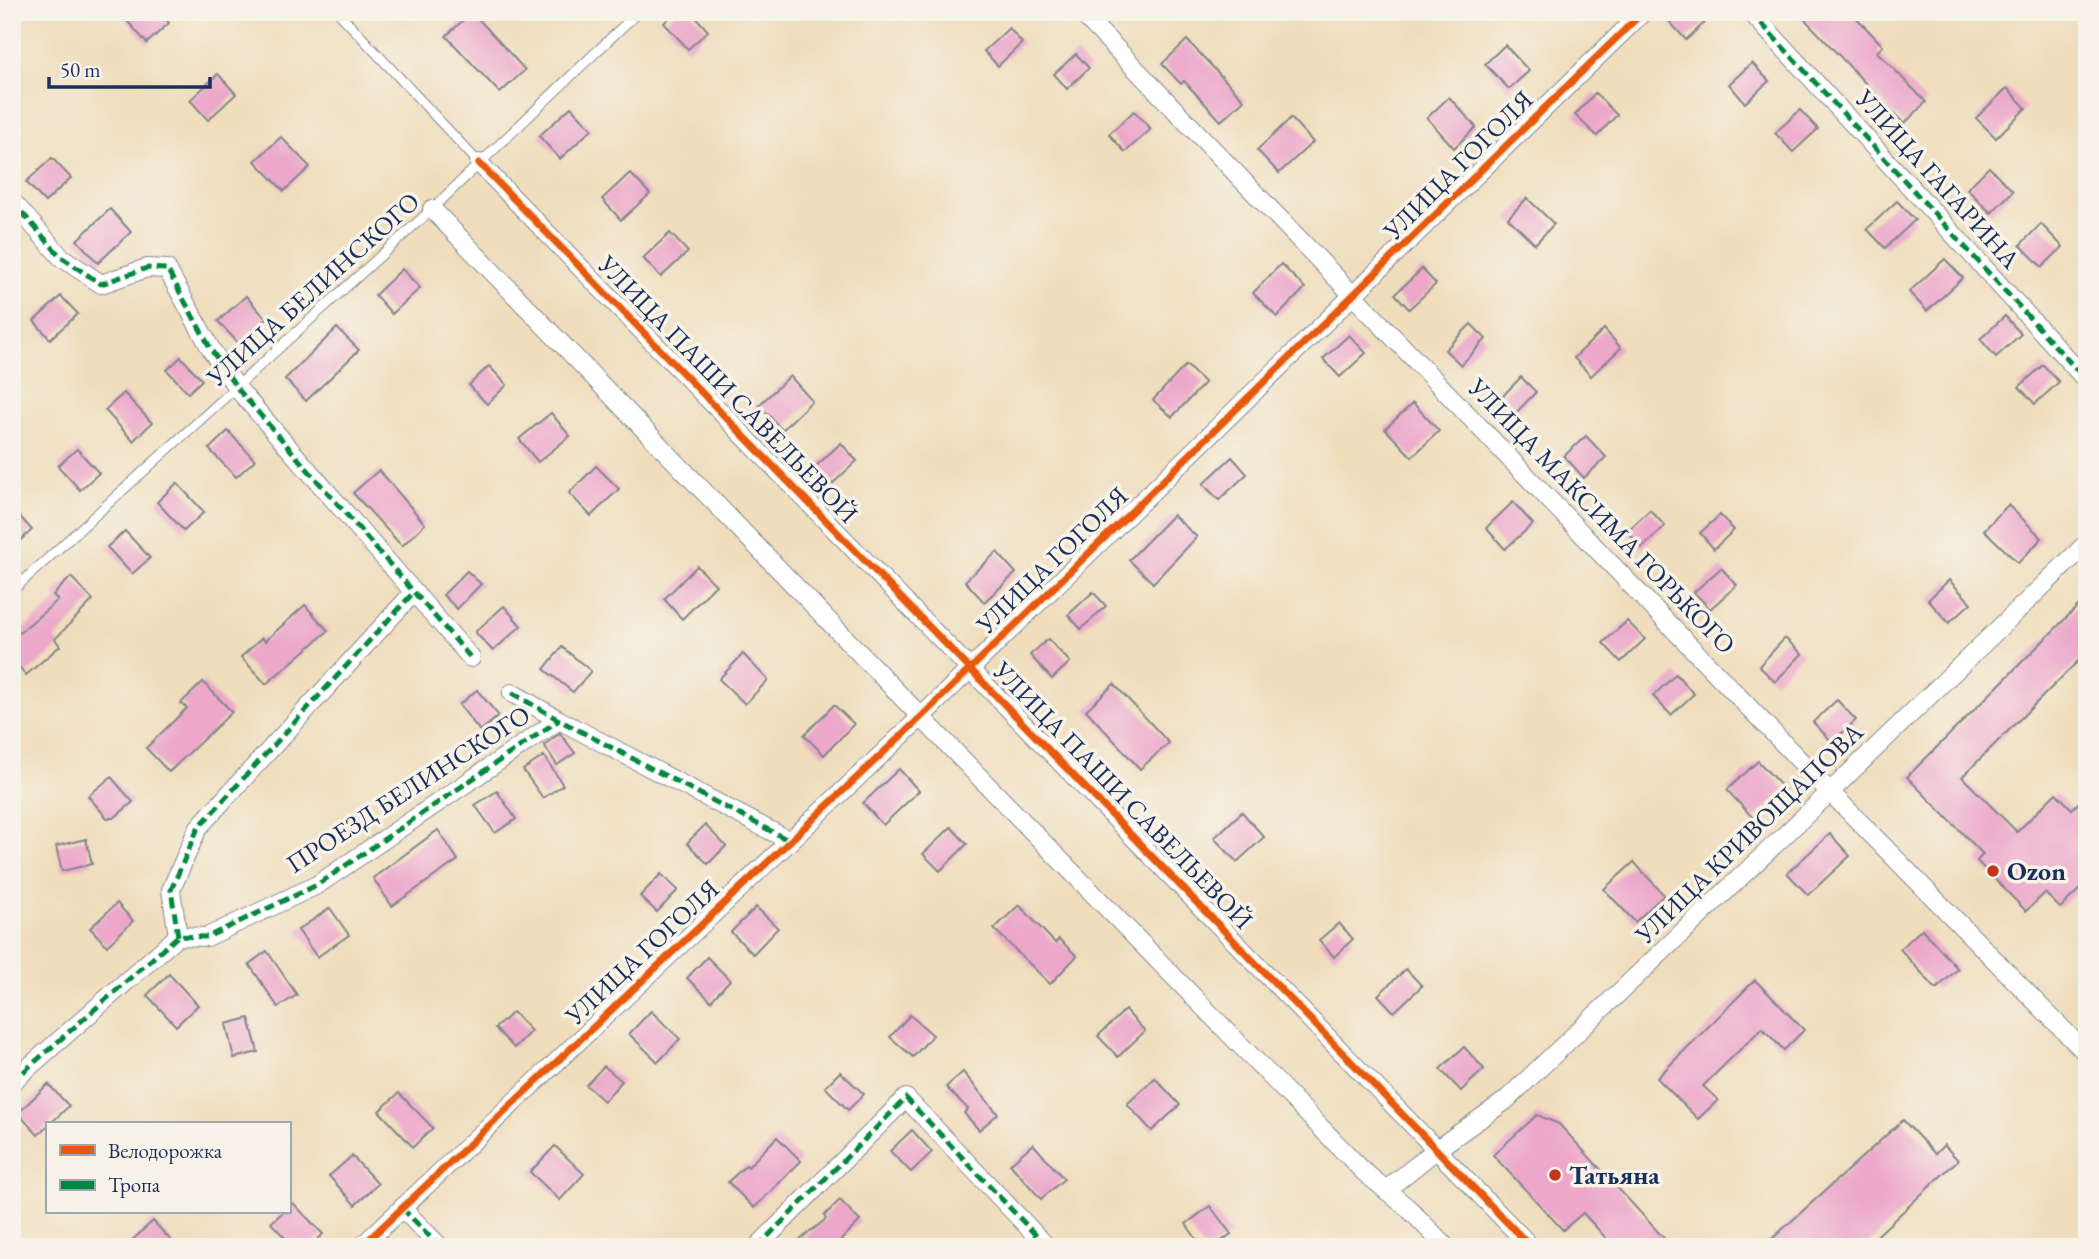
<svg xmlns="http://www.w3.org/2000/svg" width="2099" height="1259" font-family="'EB Garamond',serif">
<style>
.building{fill:#eca7ca}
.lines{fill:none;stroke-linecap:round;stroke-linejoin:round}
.service-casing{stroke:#85868d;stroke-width:11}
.minor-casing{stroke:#85868d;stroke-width:20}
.service{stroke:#fff;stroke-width:9}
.minor{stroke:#fff;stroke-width:18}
.quiet{stroke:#00873e;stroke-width:5;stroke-dasharray:10 5;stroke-linecap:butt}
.cycleway-casing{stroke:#f7f3e8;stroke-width:11}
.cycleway{stroke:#e8590c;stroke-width:7}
.poi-dot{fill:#c8321e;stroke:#f7f3e8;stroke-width:2.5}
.labels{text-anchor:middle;stroke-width:7;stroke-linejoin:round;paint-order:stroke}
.street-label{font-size:26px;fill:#1b2f5e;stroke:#f7f3e8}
.poi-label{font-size:26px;font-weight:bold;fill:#1b2f5e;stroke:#f7f3e8;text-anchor:start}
</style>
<rect width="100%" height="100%" fill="#f7f3e8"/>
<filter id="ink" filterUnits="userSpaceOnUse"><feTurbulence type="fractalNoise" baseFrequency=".0143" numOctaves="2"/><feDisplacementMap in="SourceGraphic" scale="14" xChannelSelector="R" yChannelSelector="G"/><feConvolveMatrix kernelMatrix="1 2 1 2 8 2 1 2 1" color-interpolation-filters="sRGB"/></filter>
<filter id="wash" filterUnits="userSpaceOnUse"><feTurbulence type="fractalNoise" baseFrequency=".00686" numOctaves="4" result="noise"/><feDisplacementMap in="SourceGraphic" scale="28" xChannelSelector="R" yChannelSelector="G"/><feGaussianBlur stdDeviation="1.57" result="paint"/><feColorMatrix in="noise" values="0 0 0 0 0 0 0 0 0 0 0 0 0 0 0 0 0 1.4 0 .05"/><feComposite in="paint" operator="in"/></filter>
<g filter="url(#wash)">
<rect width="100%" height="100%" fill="#efddbc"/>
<g id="blocks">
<g class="building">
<polygon points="119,12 160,12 169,23 147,43"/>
<polygon points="472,12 525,70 500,93 446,36"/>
<polygon points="675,12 691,12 708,31 688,49 664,23"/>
<polygon points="1677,12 1716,12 1686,40 1668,20"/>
<polygon points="1798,12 1851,12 1883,46 1877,52 1926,102 1904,124"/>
<polygon points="1009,28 1022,43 998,66 984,51"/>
<polygon points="1187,40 1244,100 1221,121 1184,81 1181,84 1162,64"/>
<polygon points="1505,45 1529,71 1509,89 1485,64"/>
<polygon points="1076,54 1089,68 1067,89 1054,74"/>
<polygon points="1752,63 1769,81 1745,103 1729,84"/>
<polygon points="218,74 236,94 208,120 190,100"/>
<polygon points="2007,88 2026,108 1996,138 1976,118"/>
<polygon points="1595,93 1617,115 1597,136 1575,115"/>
<polygon points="1449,97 1476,127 1454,148 1427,118"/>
<polygon points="571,107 592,129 560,159 539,136"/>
<polygon points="1800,110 1818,129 1793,152 1775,133"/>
<polygon points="1134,111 1151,129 1125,152 1109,134"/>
<polygon points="1291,118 1313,142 1279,173 1257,150"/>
<polygon points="281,137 310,167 284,191 255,161"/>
<polygon points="52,158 71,178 45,202 26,182"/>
<polygon points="1989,167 2013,191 1991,213 1967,189"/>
<polygon points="630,173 650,194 621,220 602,199"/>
<polygon points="1527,198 1554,224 1535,244 1508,218"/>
<polygon points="1897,201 1915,220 1885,248 1867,229"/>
<polygon points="110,209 131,232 98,263 77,240"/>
<polygon points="2041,224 2063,247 2042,267 2020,245"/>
<polygon points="670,233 688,252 661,277 643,258"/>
<polygon points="1945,259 1963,278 1927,311 1909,292"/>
<polygon points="1281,264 1305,288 1277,317 1253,293"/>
<polygon points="402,269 420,288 392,314 375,295"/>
<polygon points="1422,269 1436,284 1409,309 1395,294"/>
<polygon points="61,296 78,314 50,339 34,321"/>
<polygon points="246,296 266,319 238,343 218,321"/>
<polygon points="2005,316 2021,334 1996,357 1980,339"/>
<polygon points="1471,324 1486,339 1461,365 1445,350"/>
<polygon points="337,328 359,350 306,401 285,379"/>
<polygon points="1604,329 1621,348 1591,376 1574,358"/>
<polygon points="1349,335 1366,353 1340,377 1323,359"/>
<polygon points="181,357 202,380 188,393 167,370"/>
<polygon points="1186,365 1205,383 1172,417 1153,400"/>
<polygon points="2043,365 2059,382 2035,404 2019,387"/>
<polygon points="489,366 507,385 487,404 469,385"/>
<polygon points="790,376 812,401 782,430 759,405"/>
<polygon points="1521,377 1536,392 1512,417 1497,402"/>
<polygon points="124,393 152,423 133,441 105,410"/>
<polygon points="1413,403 1439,431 1412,457 1385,429"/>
<polygon points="551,413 570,436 538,462 519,439"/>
<polygon points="228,431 255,460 236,477 209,449"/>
<polygon points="1586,436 1606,457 1584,478 1564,456"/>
<polygon points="841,443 857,461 831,485 815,467"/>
<polygon points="77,449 99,473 80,490 58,466"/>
<polygon points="1232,457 1247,474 1219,500 1203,484"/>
<polygon points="596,466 619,489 591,516 569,493"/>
<polygon points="379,470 425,524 402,546 353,493"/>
<polygon points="177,483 204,512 184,531 157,502"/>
<polygon points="1513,502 1533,524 1505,549 1486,528"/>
<polygon points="2008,505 2042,538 2018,563 1984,530"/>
<polygon points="12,508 32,530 12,548"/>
<polygon points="1650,510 1665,526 1642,548 1627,531"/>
<polygon points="1173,515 1197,537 1153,583 1129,560"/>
<polygon points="1720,515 1734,530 1714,549 1700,533"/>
<polygon points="125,531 150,558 132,574 107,547"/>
<polygon points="997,552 1016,573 984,602 965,581"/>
<polygon points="697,566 716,585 682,619 664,599"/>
<polygon points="1721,568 1737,585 1710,609 1694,592"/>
<polygon points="467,571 481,584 457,609 443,595"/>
<polygon points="71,577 93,600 55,639 60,646 26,675 12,659 12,639 58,600 53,595"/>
<polygon points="1949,580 1971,603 1949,623 1928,600"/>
<polygon points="1093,592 1106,606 1081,629 1068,615"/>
<polygon points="2087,597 2087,652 1962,777 2017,832 2056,793 2072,809 2087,795 2087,882 2060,908 2045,893 2026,911 1977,861 1983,854 1907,777"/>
<polygon points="305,605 328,631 266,684 241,657 262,638 265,641"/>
<polygon points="504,606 521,626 493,651 475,632"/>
<polygon points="1627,621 1645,639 1621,662 1603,643"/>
<polygon points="1785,638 1802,654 1775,682 1759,666"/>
<polygon points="1048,639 1070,662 1052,679 1030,655"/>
<polygon points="562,647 591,671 573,692 544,669"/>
<polygon points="743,654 768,680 745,704 719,679"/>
<polygon points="1676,674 1694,694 1671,715 1653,696"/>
<polygon points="203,682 232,712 169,772 146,748 187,708 181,703"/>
<polygon points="1114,684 1169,743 1140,769 1086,710"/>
<polygon points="477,690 499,716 480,731 459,705"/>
<polygon points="1837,700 1856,720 1832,742 1813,722"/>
<polygon points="834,705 854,724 824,755 804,735"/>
<polygon points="560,733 575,753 557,765 544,745"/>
<polygon points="544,756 563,785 543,798 523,770"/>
<polygon points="1758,761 1785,790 1754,819 1727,790"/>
<polygon points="899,769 919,791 883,825 863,803"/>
<polygon points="111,777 133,802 114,818 107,818 88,796"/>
<polygon points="497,791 516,819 495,833 475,805"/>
<polygon points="1242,812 1264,837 1237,862 1214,838"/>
<polygon points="705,825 726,846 708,864 687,843"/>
<polygon points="951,827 967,844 940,871 923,854"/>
<polygon points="438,830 458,860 392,906 373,878"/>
<polygon points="1830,834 1850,856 1808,895 1787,873"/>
<polygon points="86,839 92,864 62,871 56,846"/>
<polygon points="1634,862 1664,895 1635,922 1604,889"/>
<polygon points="661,874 678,890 657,912 640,896"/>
<polygon points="117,903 133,921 107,946 90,928"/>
<polygon points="1019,905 1055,943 1059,939 1077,956 1050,984 994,929"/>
<polygon points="756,907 778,928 753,954 731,932"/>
<polygon points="330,908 349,935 317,957 298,930"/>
<polygon points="1339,923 1353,939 1334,957 1319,940"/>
<polygon points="1922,929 1958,969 1936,989 1900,949"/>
<polygon points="267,951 297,995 278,1007 249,964"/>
<polygon points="707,957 730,980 711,1001 687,978"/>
<polygon points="1406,969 1422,986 1394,1012 1378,995"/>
<polygon points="169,974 198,1005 176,1026 147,995"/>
<polygon points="1755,980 1804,1030 1784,1050 1762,1028 1703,1086 1718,1100 1698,1119 1657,1078"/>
<polygon points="1125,1010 1145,1031 1118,1057 1098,1036"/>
<polygon points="651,1011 680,1039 658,1062 629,1034"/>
<polygon points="513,1012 531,1031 514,1048 495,1028"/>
<polygon points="910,1015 933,1035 913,1057 890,1037"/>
<polygon points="249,1018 258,1052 234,1058 226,1024"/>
<polygon points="1464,1047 1484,1069 1461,1091 1440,1069"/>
<polygon points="604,1066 622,1081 604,1101 586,1085"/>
<polygon points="840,1072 864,1094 848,1110 825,1087"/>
<polygon points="963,1072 998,1114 979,1130 964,1113 968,1109 946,1087"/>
<polygon points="1155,1078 1180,1105 1152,1131 1127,1104"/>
<polygon points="48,1084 69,1106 38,1135 18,1113"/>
<polygon points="399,1093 433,1128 413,1147 379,1111"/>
<polygon points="1537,1115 1559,1124 1672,1247 1614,1247 1583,1213 1563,1230 1493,1155"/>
<polygon points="1903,1120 1935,1154 1944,1145 1958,1160 1865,1247 1763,1247"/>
<polygon points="912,1130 932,1152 911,1172 890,1151"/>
<polygon points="777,1137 801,1161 754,1208 728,1182 746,1165 748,1167"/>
<polygon points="1033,1144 1064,1179 1041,1199 1010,1164"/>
<polygon points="555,1146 584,1174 560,1200 530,1172"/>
<polygon points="352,1156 378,1184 355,1205 329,1176"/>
<polygon points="840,1200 860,1221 834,1247 791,1247 826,1219 824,1216"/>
<polygon points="293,1203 323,1234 310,1247 294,1247 271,1223 283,1212 289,1212 289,1206"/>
<polygon points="1210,1206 1231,1234 1213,1247 1202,1247 1186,1224"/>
<polygon points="153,1221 177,1247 125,1247"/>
</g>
</g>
</g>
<g filter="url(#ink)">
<use href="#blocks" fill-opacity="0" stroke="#85868d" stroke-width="2"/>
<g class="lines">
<g class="service-casing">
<g id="service">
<polyline points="338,12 479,163"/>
<polyline points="12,591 432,209 638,12"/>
</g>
</g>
<g class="minor-casing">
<g id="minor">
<polyline points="1081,12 1830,792 2087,1054"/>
<polyline points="1751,12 2087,381"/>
<polyline points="479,163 1531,1247"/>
<polyline points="12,201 61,257 101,284 147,268 167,269 212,351 237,388 471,658"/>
<polyline points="432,209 921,717 1363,1171 1409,1209 1446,1247"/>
<polyline points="512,693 559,720 790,841"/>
<polyline points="178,936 171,890 198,828 414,592"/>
<polyline points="12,1082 178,936 207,937 317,885 559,720"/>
<polyline points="1386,1190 1437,1149 1505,1101 1830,792 2087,543"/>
<polyline points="402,1208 440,1247"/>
<polyline points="361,1247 921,717 1643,12"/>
<polyline points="757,1247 906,1098 1047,1247"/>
</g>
</g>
<use href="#service" class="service"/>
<use href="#minor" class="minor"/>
<g class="quiet">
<polyline points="1751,12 2087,381"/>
<polyline points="12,201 61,257 101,284 147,268 167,269 212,351 237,388 471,658"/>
<polyline points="512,693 559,720 790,841"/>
<polyline points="178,936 171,890 198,828 414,592"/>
<polyline points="12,1082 178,936 207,937 317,885 559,720"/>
<polyline points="402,1208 440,1247"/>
<polyline points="757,1247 906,1098 1047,1247"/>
</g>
<g class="cycleway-casing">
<g id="cycleway">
<polyline points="479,163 1531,1247"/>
<polyline points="361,1247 921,717 1643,12"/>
</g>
</g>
<use href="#cycleway" class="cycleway"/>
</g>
</g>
<g class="poi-dot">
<circle cx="1993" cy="871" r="7"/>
<circle cx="1555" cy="1175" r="7"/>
</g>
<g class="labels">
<g class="street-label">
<text transform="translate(1458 165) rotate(-45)" y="9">УЛИЦА ГОГОЛЯ</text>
<text transform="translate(1938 179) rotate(48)" y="9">УЛИЦА ГАГАРИНА</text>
<text transform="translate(313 289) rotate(-42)" y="9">УЛИЦА БЕЛИНСКОГО</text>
<text transform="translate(728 389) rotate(46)" y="9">УЛИЦА ПАШИ САВЕЛЬЕВОЙ</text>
<text transform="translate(1602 516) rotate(46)" y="9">УЛИЦА МАКСИМА ГОРЬКОГО</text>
<text transform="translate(1052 560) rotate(-44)" y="9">УЛИЦА ГОГОЛЯ</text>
<text transform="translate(408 789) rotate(-33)" y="9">ПРОЕЗД БЕЛИНСКОГО</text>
<text transform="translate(1123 795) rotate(46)" y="9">УЛИЦА ПАШИ САВЕЛЬЕВОЙ</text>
<text transform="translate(1749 833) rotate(-44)" y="9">УЛИЦА КРИВОЩАПОВА</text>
<text transform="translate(642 952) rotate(-43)" y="9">УЛИЦА ГОГОЛЯ</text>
</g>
<g class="poi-label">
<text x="2007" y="880">Ozon</text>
<text x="1569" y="1184">Татьяна</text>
</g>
</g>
<rect width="2099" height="1259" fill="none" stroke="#f7f3e8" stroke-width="42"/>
<rect x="46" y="1122" width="245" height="91" fill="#f7f3e8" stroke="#9fa5b1" stroke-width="2"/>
<rect x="60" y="1145" width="35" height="10" fill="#e8590c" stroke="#9fa5b1" stroke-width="2"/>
<text x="108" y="1158" font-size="21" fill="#1b2f5e">Велодорожка</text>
<rect x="60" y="1180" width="35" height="10" fill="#00873e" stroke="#9fa5b1" stroke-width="2"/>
<text x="108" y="1192" font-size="21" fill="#1b2f5e">Тропа</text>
<path d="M49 77v10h161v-10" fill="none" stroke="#1b2f5e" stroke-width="3.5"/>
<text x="60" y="77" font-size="21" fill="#1b2f5e" stroke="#f7f3e8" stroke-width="5" paint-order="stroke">50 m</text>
</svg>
